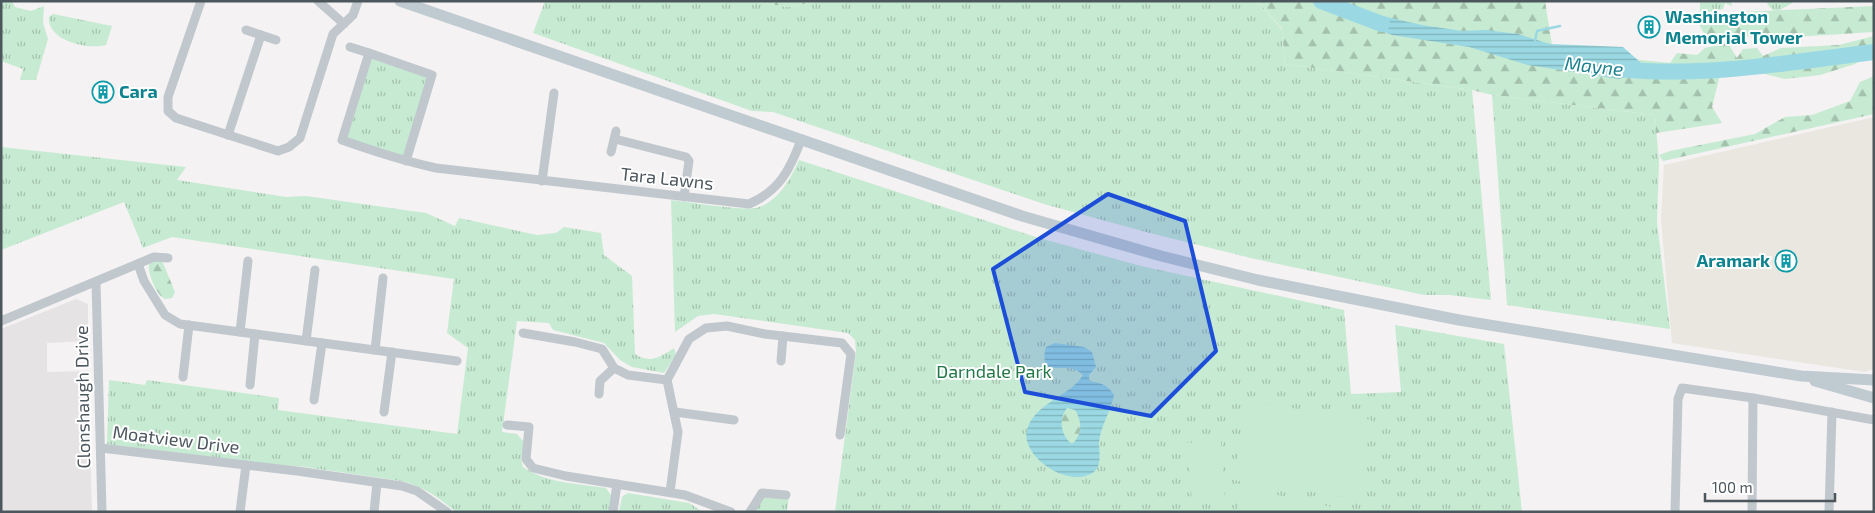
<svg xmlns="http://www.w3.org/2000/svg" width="1875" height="513" font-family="'Exo 2',sans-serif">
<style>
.commercial{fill:#eae7e0}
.education{fill:#e5e3e4}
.grass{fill:url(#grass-tufts)}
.forest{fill:url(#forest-firs)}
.garden{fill:#c7ebd2}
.water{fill:url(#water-rules);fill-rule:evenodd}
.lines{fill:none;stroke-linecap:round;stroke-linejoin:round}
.stream{stroke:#9ad9e3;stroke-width:2.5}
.river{stroke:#9ad9e3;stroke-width:16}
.street{stroke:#c0c7cd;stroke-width:9}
.secondary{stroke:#c0cad1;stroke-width:11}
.marked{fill:#1d4ed8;fill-opacity:0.2;stroke:#1d4ed8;stroke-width:4;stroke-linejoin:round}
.labels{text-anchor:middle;stroke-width:4;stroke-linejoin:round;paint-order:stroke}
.culture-label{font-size:18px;font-weight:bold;fill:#0d838f;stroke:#fff;text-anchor:start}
.street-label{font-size:18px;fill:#4c565d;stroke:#fff}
.park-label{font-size:18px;fill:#237847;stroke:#fff}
.water-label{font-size:19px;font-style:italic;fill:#1d8190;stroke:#fff}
</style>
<defs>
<pattern id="grass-tufts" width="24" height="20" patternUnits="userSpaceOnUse" patternTransform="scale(1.25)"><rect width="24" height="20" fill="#c7ebd2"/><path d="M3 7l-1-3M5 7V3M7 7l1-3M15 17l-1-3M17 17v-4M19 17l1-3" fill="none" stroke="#a4c1ae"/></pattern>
<pattern id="forest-firs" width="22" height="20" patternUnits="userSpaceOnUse" patternTransform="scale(1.25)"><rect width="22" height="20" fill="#c7ebd2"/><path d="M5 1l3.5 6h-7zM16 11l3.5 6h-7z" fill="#a4c1ae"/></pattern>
<pattern id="water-rules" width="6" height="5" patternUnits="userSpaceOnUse" patternTransform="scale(1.25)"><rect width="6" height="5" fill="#9ad9e3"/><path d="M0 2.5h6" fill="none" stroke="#80b3bb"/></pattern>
</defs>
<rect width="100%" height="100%" fill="#f4f2f2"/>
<polygon class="commercial" points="1874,117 1874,369 1865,372 1672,343 1661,220 1664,165"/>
<polygon class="education" points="76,299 88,304 88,341 47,343 47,372 88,371 92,512 1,512 1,329"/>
<g class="grass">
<polygon points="1,1 12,1 15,7 31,11 44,6 43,23 48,39 36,80 20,80 23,69 1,61"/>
<polygon points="545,1 753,1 787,7 820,1 1254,1 1262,6 1282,30 1285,64 1472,90 1491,300 1449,295 1424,295 1255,259 1146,232 1044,204 773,112 752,111 533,33"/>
<polygon points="1700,1 1731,1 1732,6 1725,3 1723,9 1700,14"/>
<polygon points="1766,1 1796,1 1776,12 1770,8"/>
<path d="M 53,14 L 112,26 L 106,45 C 88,50 47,41 49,17 Z"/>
<polygon points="369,56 431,77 406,161 343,137"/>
<polygon points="1492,95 1655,115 1659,162 1657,222 1670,329 1507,305"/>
<path d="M 1,147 L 186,167 L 177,180 L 286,197 L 306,196 L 426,213 L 455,226 L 459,218 L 537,235 L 556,233 L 564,227 L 601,233 L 604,255 L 632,276 L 635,354 C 650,364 660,357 674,348 L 676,355 L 664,373 L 632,367 L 620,360 L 604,343 L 553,330 L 549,323 L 517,321 L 502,432 L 517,434 L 524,442 L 521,459 L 523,467 C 545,483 580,484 606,488 L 611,495 L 609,512 L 456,512 C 439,498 423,486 401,481 L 298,466 L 246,465 L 107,444 L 109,380 L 145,385 L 147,380 L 279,398 L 278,410 L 457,434 L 468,348 L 447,333 L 454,279 L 172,237 L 143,248 L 124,202 L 1,250 Z"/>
<path d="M 799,160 L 1039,238 L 1141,266 L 1344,310 L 1351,394 L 1401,392 L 1395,325 L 1504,344 L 1522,512 L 835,512 L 856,352 L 855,340 L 848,333 L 714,314 L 698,316 L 675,332 L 671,200 C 688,202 744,211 756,208 C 777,203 791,179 799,160 Z"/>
<polygon points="628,493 689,503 703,512 619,511 622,497"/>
<polygon points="762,493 789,496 787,512 751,512"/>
</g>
<g class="forest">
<polygon points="753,1 820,1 787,7"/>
<polygon points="1254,1 1545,1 1553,51 1670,63 1677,53 1697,55 1705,48 1728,43 1737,58 1743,49 1757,48 1763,56 1781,48 1839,45 1874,36 1874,51 1855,64 1820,75 1785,79 1761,73 1732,72 1720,75 1712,107 1722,123 1656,133 1655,115 1492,95 1472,90 1285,64 1282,29 1262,6"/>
<polygon points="1874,6 1874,32 1761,39 1739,34 1705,36 1697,20 1739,12"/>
<polygon points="1874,76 1874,114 1663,161 1659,155 1670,151 1755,134 1785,117 1812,115 1850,101 1860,82"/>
<path d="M 161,258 L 175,292 L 172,298 L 165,299 C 157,296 147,273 149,264 Z"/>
<path d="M 1067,408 L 1075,410 C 1082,421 1083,435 1072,444 C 1061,435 1058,419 1067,408 Z"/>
</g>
<g class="garden">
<polygon points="1246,401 1371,420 1359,499 1234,480"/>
<polygon points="1221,441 1225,499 1192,502 1187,443"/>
<polygon points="1240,487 1355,512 1238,512"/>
</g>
<g class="water">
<polygon points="1369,13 1422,25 1462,31 1486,30 1518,34 1550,44 1623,47 1640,62 1642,72 1619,79 1528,65 1469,47 1392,35 1366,25 1363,16"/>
<path d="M 1055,343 L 1084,347 L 1092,352 L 1096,367 L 1089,375 L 1089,381 C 1101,383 1107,384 1114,395 C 1111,411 1101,425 1099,442 C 1099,450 1102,465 1095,471 C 1071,491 1020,457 1027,430 C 1034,403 1071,396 1083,375 C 1072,364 1061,370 1048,367 C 1043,360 1044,355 1046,347 ZM 1067,408 L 1075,410 C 1082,421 1083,435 1072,444 C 1061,436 1058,419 1067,408 Z"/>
</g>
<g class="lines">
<polyline class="stream" points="1535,41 1537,31 1560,26"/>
<g class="river">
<polyline points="1321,1 1382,24"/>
<path d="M 1620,69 C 1702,78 1792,62 1874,52"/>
</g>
<g class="street">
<polyline points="201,1 168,97 168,111 176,118 278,151 289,147 300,138 333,34 353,15 358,1"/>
<polyline points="318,1 344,24"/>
<polyline points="246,30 276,40"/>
<polyline points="350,47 369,53"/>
<polyline points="228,135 261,35"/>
<polyline points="615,139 686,157 689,161 684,197"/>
<polyline points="611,152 616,131"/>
<path d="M 406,161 L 432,75 L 369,53 L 342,140 C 373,151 404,161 436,168 L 749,204 C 779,191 790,170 801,140"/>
<polyline points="542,181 554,93"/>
<polyline points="138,264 144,281 165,315 180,324 457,361"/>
<polyline points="96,282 102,512"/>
<polyline points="1,321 154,257 168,258"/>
<polyline points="240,332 248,261"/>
<polyline points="523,333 575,342 602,349 614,368 628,375 667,380"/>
<polyline points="306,341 315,270"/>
<polyline points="375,350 383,278"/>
<polyline points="781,361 783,336"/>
<polyline points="183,377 189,325"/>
<polyline points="250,385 255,334"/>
<polyline points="599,394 600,381 614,368"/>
<polyline points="314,400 322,343"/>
<polyline points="384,412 392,352"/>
<polyline points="675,412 734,420"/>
<polyline points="507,425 529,427 526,459 533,468 566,476 685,495 731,512"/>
<polyline points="101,448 297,471 402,486 417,491 447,512"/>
<polyline points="670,492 678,432 667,380 689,339 706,328 727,326 765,334 842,343 851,354 840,435"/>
<polyline points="240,512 246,465"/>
<polyline points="374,512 377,483"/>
<polyline points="613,512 617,484"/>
<polyline points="750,512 762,493 786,495"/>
<polyline points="1675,512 1678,399 1682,388 1753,398 1874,420"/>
<polyline points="1752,512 1753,398"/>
<polyline points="1829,512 1832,412"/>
</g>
<g class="secondary">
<polyline points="400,1 1022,216 1161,256 1258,280 1459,320 1801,376 1874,380"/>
<polyline points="1815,381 1874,398"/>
</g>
</g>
<path class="marked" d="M 1108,194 L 1185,221 L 1216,351 L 1151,416 L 1025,392 L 993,269 Z"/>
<defs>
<g id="building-ring" transform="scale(1.125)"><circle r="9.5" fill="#fff" stroke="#0f9aa8" stroke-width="1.5"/><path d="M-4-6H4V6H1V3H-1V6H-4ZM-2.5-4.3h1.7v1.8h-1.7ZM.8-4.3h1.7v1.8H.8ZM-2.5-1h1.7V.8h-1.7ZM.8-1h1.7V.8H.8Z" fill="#0f9aa8"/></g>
</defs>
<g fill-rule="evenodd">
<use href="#building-ring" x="1649" y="27"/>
<use href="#building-ring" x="103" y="92"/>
<use href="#building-ring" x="1786" y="261"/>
</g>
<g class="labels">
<g class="culture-label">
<text x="1665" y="23">Washington<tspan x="1665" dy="21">Memorial Tower</tspan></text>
<text x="119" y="98">Cara</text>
<text x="1770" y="267" text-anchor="end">Aramark</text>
</g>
<g class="street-label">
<text transform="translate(667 179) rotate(6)" y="6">Tara Lawns</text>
<text transform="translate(83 397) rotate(-91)" y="6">Clonshaugh Drive</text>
<text transform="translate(176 440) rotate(7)" y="6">Moatview Drive</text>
</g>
<g class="park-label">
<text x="994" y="378">Darndale Park</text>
</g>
<g class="water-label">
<text transform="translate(1594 66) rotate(6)" y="7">Mayne</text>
</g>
</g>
<rect width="1875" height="513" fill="none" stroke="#4c565d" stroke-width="5"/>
<path d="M1705 493v8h130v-8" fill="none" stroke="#4c565d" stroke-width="2.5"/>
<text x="1712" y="493" font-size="15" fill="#4c565d" stroke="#ffffff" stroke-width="4" paint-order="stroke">100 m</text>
</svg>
